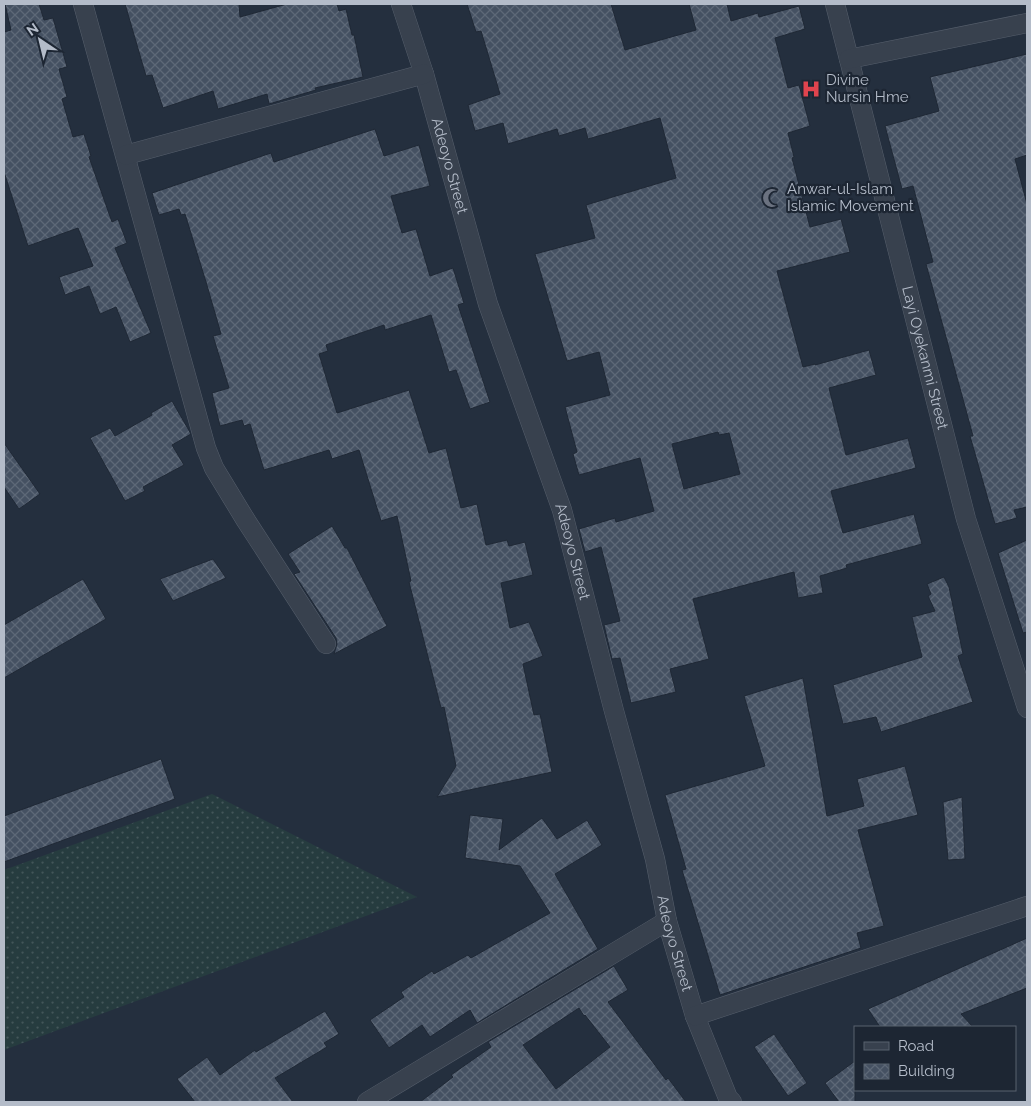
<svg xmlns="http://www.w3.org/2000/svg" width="1031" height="1106" font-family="Raleway,sans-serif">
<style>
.grass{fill:url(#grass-dots)}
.building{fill:url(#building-cross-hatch);stroke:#1f2835;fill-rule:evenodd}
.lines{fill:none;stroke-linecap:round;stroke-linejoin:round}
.minor-casing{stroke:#565f6c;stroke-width:20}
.minor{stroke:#38414e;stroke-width:19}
.labels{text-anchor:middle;stroke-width:4.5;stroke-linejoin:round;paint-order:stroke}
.poi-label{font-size:15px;fill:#b4bcc9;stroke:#1d2633;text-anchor:start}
.street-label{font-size:15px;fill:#b4bcc9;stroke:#1d2633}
</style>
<defs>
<pattern id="grass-dots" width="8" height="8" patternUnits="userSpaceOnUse" patternTransform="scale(1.25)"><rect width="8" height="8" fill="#263c3f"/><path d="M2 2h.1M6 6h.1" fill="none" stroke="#435659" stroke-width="1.8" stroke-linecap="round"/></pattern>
<pattern id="building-cross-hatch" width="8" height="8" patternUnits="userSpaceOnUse" patternTransform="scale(1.25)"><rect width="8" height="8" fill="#455162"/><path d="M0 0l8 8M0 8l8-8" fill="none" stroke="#5d6877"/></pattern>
</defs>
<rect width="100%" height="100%" fill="#242f3e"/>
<polygon class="grass" points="212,794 417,897 4,1050 4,870"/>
<g class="building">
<polygon points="5,4 39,4 44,20 53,18 67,67 59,69 67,97 62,99 73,137 84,134 91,156 89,157 112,222 118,219 127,243 115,248 151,333 130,342 116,307 100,314 89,286 65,295 59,277 93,266 78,228 28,246 4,172 4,32 11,30"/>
<polygon points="125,4 239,4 240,17 287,4 337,4 339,11 346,9 352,35 354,35 363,77 315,88 316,90 269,104 267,94 218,109 213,91 163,108 152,75 146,76"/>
<path d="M 467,4 L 611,4 L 625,50 L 696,30 L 689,4 L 727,4 L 731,21 L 758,13 L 759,17 L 799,6 L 805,29 L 775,38 L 788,88 L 799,85 L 810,126 L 788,133 L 794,157 L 792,158 L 810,227 L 841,219 L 850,252 L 777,271 L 803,367 L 815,364 L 815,365 L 869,350 L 876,375 L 829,388 L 846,455 L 908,438 L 916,468 L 831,491 L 843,533 L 914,514 L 922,544 L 846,565 L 847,568 L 820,576 L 823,593 L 798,598 L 794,572 L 693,599 L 709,659 L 670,669 L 676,692 L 631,703 L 620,658 L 612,659 L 604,625 L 620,621 L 601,547 L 585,552 L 579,529 L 615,518 L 616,522 L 654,511 L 640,458 L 579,475 L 573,454 L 577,452 L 565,407 L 610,395 L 599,352 L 567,361 L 535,254 L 595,238 L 586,205 L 676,178 L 660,118 L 588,139 L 585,128 L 559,136 L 557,129 L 508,144 L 503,123 L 475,131 L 468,105 L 500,94 L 481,31 L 476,32 ZM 718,432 L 719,435 L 729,433 L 740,474 L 684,489 L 672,444 Z"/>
<polygon points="1027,54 1027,155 1015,159 1027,204 1027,507 1014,510 1017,518 995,524 970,436 973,436 926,264 933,262 913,186 902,189 885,126 939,111 930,77"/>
<polygon points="375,129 384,156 419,145 430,186 391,196 402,233 416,229 430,276 453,268 464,303 458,305 490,402 470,409 456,370 449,372 431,315 385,330 384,325 326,345 328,351 319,354 337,413 409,390 429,453 446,448 461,508 477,504 486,545 507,540 509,546 525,542 533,575 501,583 510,628 529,622 543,656 523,664 534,715 540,714 552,772 437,797 456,766 444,707 441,708 409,582 411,581 397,516 381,521 359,450 332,459 329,450 264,470 250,424 244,426 242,420 220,426 212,393 229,388 213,336 221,334 206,282 185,214 181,215 179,209 159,215 152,193 271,153 274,162"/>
<polygon points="172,401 191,434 172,445 184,465 143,487 145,491 125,501 90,438 110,428 115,436 152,415 151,413"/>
<polygon points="4,443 40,494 19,509 4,487"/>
<polygon points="332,526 345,548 347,548 387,626 334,654 337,644 336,638 294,574 300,572 288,554"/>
<polygon points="1027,540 1027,632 1023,633 998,553"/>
<polygon points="213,559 226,578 173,601 160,579"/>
<polygon points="944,577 949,587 963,654 958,656 973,702 881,732 876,717 843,724 833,685 922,657 912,617 935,611 928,596 931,594 927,584"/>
<polygon points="83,579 106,619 4,678 4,625"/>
<polygon points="803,678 827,816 864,806 857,779 905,766 918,815 858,830 884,926 857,933 861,948 720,995 682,870 686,869 665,795 765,766 744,696"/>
<polygon points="161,759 175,799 4,862 4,816"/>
<polygon points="962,797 965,859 948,860 943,802"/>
<polygon points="470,815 503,819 499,850 542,818 557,839 587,820 602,845 555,874 598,949 477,1023 470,1010 430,1037 422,1025 389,1048 370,1020 404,997 401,992 432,971 434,974 468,955 471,958 550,913 520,866 465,858"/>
<polygon points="1027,938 1027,988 961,1014 973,1027 880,1027 868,1009"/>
<path d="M 614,966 L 628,990 L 608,1002 L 666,1080 L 668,1078 L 686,1102 L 420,1102 L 453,1077 L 451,1075 L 491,1047 L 488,1042 ZM 579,1008 L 584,1016 L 585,1015 L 610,1047 L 556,1089 L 523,1045 Z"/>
<polygon points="325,1011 339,1034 324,1043 327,1047 275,1078 293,1102 195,1102 177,1079 207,1057 220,1075 255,1050 256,1052"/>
<polygon points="774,1034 807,1083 788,1096 754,1047"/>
<polygon points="855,1061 855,1102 839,1102 825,1083"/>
</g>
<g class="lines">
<g class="minor-casing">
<g id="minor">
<polyline points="83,4 206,448 214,468 245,519 326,644"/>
<path id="s1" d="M 401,4 L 424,74 L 488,304 L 562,510 L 614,711 L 655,859 L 667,921 L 695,1016 L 728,1098 L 732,1102"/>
<path id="s2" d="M 835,4 L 966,519 L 1027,708"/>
<polyline points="849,59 1027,23"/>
<polyline points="126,155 424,74"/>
<polyline points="695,1016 1027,906"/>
<polyline points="367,1102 667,921"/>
</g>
</g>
<use href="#minor" class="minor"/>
</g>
<defs>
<g id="hospital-bare" transform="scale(1.5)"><path d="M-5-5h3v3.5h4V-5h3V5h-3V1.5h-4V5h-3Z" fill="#e0444e" stroke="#1d2633" stroke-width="2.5" paint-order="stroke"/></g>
<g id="mosque-bare" transform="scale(1.5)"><path d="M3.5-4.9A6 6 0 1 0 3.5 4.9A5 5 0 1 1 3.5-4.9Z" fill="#6b7280" stroke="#1d2633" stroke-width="2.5" paint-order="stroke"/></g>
</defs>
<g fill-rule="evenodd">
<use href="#hospital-bare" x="811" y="89"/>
<use href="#mosque-bare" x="772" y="198"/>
</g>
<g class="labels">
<g class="poi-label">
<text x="826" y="85">Divine<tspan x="826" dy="17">Nursin Hme</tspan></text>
<text x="787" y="194">Anwar-ul-Islam<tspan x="787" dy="17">Islamic Movement</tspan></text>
</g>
<g class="street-label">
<text dy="5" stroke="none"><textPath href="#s1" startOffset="169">Adeoyo Street</textPath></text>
<text dy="5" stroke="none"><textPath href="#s2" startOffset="365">Layi Oyekanmi Street</textPath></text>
<text dy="5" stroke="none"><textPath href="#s1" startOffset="574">Adeoyo Street</textPath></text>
<text dy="5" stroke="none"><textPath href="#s1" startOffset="979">Adeoyo Street</textPath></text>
</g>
</g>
<rect width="1031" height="1106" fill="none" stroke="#b4bcc9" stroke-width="10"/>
<rect x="854" y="1026" width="162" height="65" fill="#1d2633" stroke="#59626f"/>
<rect x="864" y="1042" width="25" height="8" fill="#38414e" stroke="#59626f"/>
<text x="898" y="1051" font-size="15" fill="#b4bcc9">Road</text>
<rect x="864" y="1064" width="25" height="15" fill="url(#building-cross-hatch)" stroke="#59626f"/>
<text x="898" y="1076" font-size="15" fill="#b4bcc9">Building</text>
<g transform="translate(40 40) rotate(325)" stroke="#1d2633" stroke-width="4" paint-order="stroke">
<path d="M0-4L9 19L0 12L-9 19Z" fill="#b4bcc9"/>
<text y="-8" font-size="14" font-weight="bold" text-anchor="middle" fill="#b4bcc9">N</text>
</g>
</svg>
